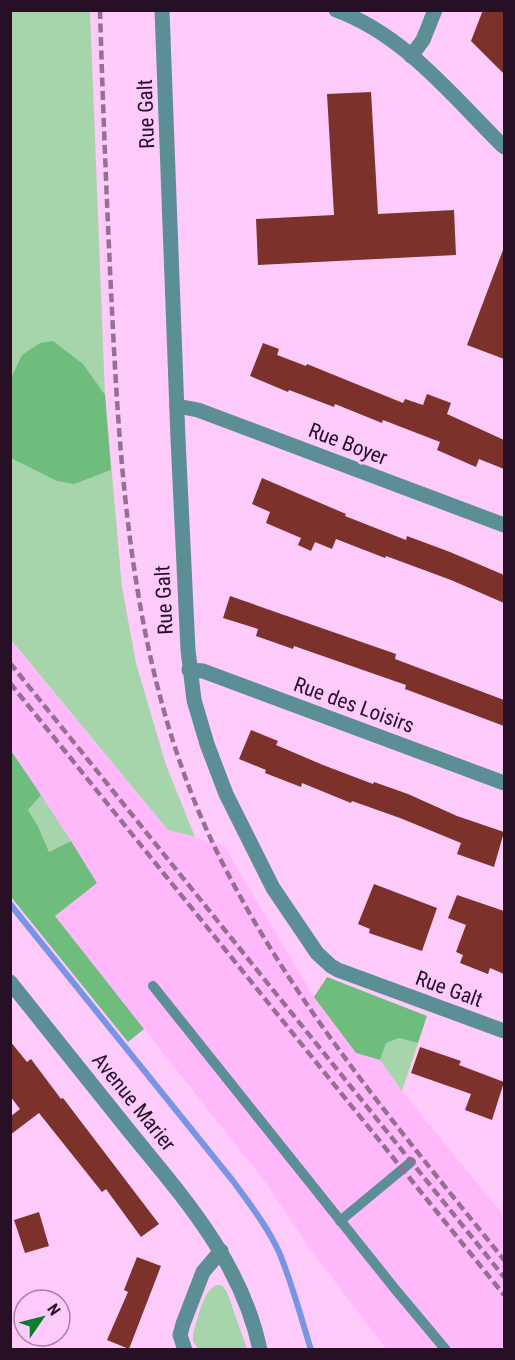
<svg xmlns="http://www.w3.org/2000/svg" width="515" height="1360" font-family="'Roboto Condensed',sans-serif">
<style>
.built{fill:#ffb9fb}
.green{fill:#a6d5ac}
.forest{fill:#6fbd7d}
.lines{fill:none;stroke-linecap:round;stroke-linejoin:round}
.stream{stroke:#7894e2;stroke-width:6}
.building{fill:#7c322a}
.service{stroke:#5c8e96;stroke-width:10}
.minor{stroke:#5c8e96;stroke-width:15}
.tertiary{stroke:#5c8e96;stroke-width:15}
.rail{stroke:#957093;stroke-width:4.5;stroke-dasharray:9 4.5;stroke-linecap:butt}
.labels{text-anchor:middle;stroke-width:6;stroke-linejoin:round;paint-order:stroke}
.street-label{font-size:21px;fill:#271026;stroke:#fecbfb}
</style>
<rect width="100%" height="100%" fill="#fecbfb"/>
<polygon class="built" points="10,640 168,830 224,846 314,997 356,1053 380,1060 402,1091 504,1216 504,1349 386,1349 308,1246 265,1182 55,916 97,882 11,749"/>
<g class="green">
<polygon points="10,11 90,11 105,395 122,587 136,663 166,765 195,837 168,830 11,640"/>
<polygon points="41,795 71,841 49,852 38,826 28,810"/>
<polygon points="399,1038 418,1043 402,1091 380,1060 385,1043"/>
<path d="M 216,1285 L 222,1285 L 227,1292 L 247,1349 L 198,1349 L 193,1341 L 193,1334 C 198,1319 202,1292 216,1285 Z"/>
</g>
<g class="forest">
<polygon points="53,341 83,364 105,395 111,470 74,484 57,481 11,458 11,378 22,355 40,343"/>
<polygon points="10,749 41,795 28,810 38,826 49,852 71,841 97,883 55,916 144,1029 128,1042 11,897"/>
<polygon points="327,977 427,1016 418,1043 399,1038 386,1043 380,1060 356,1053 314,997"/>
</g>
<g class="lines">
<path class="stream" d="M 10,904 L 233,1181 C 249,1203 267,1226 279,1252 C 292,1283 301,1317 311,1350"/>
</g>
<g class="building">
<polygon points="483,10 504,10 504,74 471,41"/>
<polygon points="371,92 378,214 454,210 456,255 258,265 256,219 334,215 327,94"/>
<polygon points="503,250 504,251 504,359 467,345"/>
<polygon points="263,343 279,349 277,355 306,366 307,364 403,403 405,399 423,405 427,394 451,403 447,414 504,440 504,469 479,459 476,467 437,450 440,442 383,420 382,423 335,404 334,407 289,390 288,392 250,376"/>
<polygon points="262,478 346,514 345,516 406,540 407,536 450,552 504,575 504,603 451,580 386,556 385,558 336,539 332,549 315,542 311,551 298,545 301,538 266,523 270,512 252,504"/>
<polygon points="230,596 396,654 395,659 504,700 504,726 405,689 406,685 294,646 293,649 256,636 258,629 223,618"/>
<polygon points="251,730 278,741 276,745 323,765 373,784 374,782 408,794 457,816 504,832 494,867 457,854 461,843 400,818 352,801 351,803 302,783 301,787 265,773 266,770 239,759"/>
<polygon points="374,884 437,908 422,951 369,933 370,929 358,924"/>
<polygon points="457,895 504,911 504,974 490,968 488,974 460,963 463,955 456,952 466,925 448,918"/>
<polygon points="10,1041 27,1062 31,1059 61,1099 63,1098 159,1224 141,1237 106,1189 102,1192 39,1113 10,1135 10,1117 20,1109 10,1096"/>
<polygon points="420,1047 461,1061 459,1065 504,1082 492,1120 465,1110 471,1094 411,1073"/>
<polygon points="39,1212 49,1246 25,1253 14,1220"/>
<polygon points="137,1257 161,1266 129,1349 107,1340 128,1292 124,1290"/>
</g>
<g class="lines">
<g class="service">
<polyline points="153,986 395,1289 446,1350"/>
<polyline points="340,1221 411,1162"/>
</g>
<g class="minor">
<polyline points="162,10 178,439 188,650 194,700 207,744 226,794 273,888 317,953 331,966 338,970 504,1031"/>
<path d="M 336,10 C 405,35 453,97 504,147"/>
<polyline points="411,56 423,40 435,10"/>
<polyline points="177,406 198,410 504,525"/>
<polyline points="189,670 203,671 504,783"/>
<polyline points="185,1350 180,1335 183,1324 203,1272 221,1251"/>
</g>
<path class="tertiary" d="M 10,982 C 50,1032 90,1082 130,1132 C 184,1198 242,1263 260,1350"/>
<g class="rail">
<path d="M 100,10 C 103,110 107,210 112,310 C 121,496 135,685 218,854 C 292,1004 401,1131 504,1260"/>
<polyline points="10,663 504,1277"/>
<polyline points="10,683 504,1295"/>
</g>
</g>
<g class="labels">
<g class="street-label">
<text transform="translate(146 114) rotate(-92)" y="7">Rue Galt</text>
<text transform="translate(348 444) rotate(21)" y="7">Rue Boyer</text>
<text transform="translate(164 600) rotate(-93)" y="7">Rue Galt</text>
<text transform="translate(354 705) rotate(20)" y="7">Rue des Loisirs</text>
<text transform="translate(449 989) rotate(20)" y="7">Rue Galt</text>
<text transform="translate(134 1102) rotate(51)" y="7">Avenue Marier</text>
</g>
</g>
<rect width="515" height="1360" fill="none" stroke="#271026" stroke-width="24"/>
<g transform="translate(42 1318) rotate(55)"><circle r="28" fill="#fecbfb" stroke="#a880a6" stroke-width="1.5"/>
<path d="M0-4.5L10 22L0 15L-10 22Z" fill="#0b7d33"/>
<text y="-9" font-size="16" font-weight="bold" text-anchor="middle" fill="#271026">N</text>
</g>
</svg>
